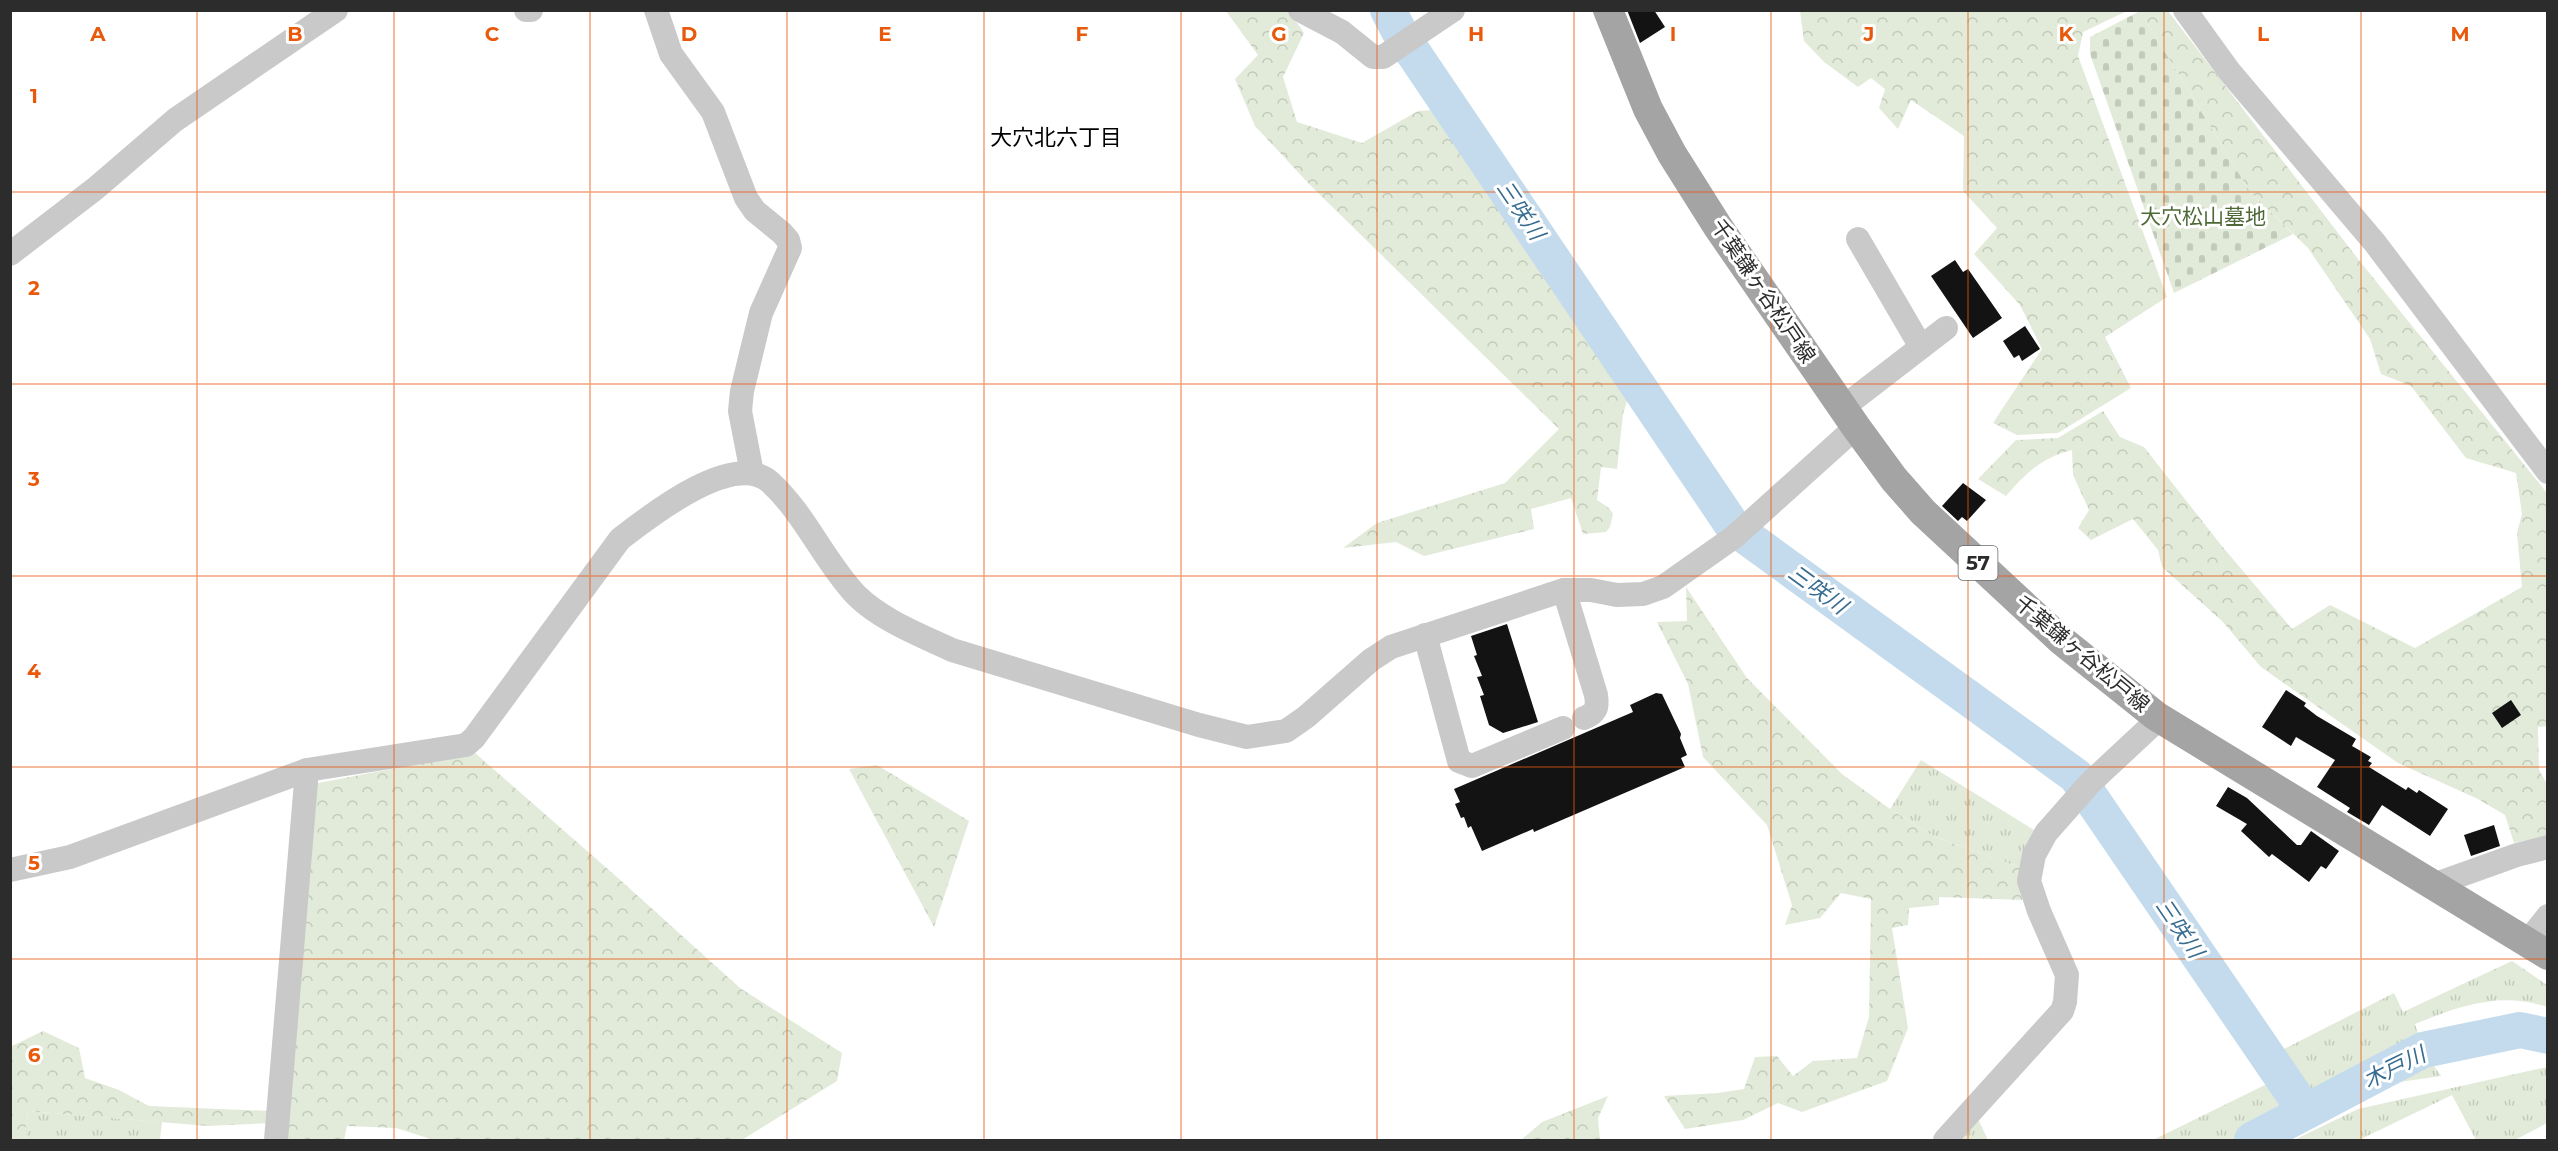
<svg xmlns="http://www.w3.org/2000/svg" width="2558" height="1151" font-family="Montserrat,'Noto Sans JP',sans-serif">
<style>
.grass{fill:url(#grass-tufts)}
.forest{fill:url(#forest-crowns)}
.cemetery{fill:url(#cemetery-stones)}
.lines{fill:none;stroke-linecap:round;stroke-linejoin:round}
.river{stroke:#c3dbec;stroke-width:36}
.building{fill:#131313}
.minor{stroke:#c9c9c9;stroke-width:24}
.major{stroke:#a4a4a4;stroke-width:30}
.grid{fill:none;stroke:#e8590c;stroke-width:1.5;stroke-opacity:0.55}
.labels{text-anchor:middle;stroke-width:6;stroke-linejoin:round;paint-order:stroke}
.shield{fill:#fff;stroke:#6b6b6b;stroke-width:1.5}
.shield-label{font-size:20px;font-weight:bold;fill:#2c2c2c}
.park-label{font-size:21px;fill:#4e6938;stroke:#fff}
.street-label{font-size:21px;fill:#2c2c2c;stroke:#fff}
.neighbourhood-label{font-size:22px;fill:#000;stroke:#fff}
.water-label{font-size:22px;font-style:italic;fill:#376c91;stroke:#fff}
.grid-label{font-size:20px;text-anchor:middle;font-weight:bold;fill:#e8590c;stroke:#fff;stroke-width:6;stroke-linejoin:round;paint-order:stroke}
</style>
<defs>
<pattern id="grass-tufts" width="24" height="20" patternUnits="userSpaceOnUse" patternTransform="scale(1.5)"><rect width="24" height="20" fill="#e2ebd9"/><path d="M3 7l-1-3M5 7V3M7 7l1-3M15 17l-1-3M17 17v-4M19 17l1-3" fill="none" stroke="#c2caba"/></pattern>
<pattern id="forest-crowns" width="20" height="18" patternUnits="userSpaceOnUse" patternTransform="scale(1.5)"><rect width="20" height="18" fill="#e2ebd9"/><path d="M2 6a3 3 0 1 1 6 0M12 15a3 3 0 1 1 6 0" fill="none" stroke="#c2caba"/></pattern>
<pattern id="cemetery-stones" width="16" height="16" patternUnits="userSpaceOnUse" patternTransform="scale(1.5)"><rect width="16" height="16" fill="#e2ebd9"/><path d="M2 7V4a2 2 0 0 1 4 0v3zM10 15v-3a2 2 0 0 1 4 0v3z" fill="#c2caba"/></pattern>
</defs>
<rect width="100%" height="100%" fill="#fff"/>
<g class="grass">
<polygon points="1921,760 2039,833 2021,868 1933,836 1890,809"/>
<path d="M 2512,961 L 2547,985 L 2547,1007 C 2500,991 2459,1006 2415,1024 L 2423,1050 L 2441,1076 L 2351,1089 L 2312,1114 L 2274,1054 L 2394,993 L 2403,1012 Z"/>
<polygon points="2547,1067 2547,1123 2515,1140 2476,1140 2452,1095 2359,1140 2294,1140 2358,1109"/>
<polygon points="2273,1081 2298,1118 2255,1140 2153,1140"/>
<polygon points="28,1111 162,1122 160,1140 25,1140"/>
<polygon points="1978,1119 1988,1140 1956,1140"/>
</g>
<g class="forest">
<polygon points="1226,11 1289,11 1304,33 1283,77 1297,122 1362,143 1418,111 1445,109 1630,391 1623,414 1617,469 1601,467 1597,500 1609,508 1613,514 1610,527 1606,532 1583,534 1571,498 1531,509 1534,529 1424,556 1396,542 1343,548 1377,523 1505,483 1559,429 1310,185 1255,126 1235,79 1258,55"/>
<polygon points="1800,11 2127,11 2083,32 2078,56 2167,297 2105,337 2131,388 2058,433 2017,435 1993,423 2042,349 2020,305 1974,254 1997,228 1963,191 1964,136 1911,100 1898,129 1879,108 1885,89 1871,78 1858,87 1824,62 1804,41"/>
<path d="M 2140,11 L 2168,11 L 2358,259 L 2547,493 L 2548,726 L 2538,727 L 2539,770 L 2547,784 L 2547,836 L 2514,843 L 2505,815 L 2478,799 L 2398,763 L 2261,667 L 2223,622 L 2162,567 L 2158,550 L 2133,519 L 2091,540 L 2078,528 L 2089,510 L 2073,475 L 2072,450 C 2041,458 2026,473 2006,496 L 1978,479 L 2016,440 L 2058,438 L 2103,411 L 2120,437 L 2144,447 L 2221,545 L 2292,629 L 2330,605 L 2415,648 L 2522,587 L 2517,533 L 2522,514 L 2516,473 L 2466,458 L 2411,386 L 2381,374 L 2370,339 L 2308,248 L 2250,192 Z"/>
<polygon points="1686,587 1747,678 1842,774 1890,809 1933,836 2021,868 2022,900 1939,897 1939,905 1909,908 1908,925 1892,928 1908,1028 1887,1081 1802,1112 1778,1103 1743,1120 1685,1129 1664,1096 1718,1093 1744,1089 1755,1057 1777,1056 1793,1076 1813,1061 1857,1058 1869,1017 1871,899 1841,893 1820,918 1785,925 1792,905 1767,825 1703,757 1688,684 1657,622 1687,621"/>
<polygon points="475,753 618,878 740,988 842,1053 837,1081 742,1140 434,1140 396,1128 347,1126 344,1140 285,1140 313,784"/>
<polygon points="877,765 969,821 934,927 849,769"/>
<polygon points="43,1031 79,1048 85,1078 119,1090 149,1106 270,1111 269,1123 208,1126 28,1111 25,1140 11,1140 10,1047"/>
<polygon points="1608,1096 1598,1118 1600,1140 1521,1140 1542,1122"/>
</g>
<polygon class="cemetery" points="2140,11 2250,192 2293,234 2174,293 2090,54 2090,37"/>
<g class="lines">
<g class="river">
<polyline points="1388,10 1400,33 1734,528 2076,776 2305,1111"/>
<polyline points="2252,1140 2423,1050 2520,1030 2548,1036"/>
</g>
</g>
<g class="building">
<polygon points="1627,10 1654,10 1665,27 1640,43"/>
<polygon points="1955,260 1963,272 1968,269 2002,318 1973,338 1931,276"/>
<polygon points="2025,326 2040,349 2022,361 2019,355 2014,358 2003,341"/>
<polygon points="1963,483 1986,500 1967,521 1962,517 1958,521 1942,506"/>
<polygon points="1507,624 1538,722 1503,733 1489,725 1480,696 1484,695 1477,677 1482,676 1474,656 1477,655 1471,636"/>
<polygon points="2286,690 2306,703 2304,706 2317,716 2356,739 2352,746 2371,757 2368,761 2372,763 2369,767 2406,790 2408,787 2417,793 2419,790 2448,809 2430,836 2382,805 2369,825 2347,812 2350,808 2317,787 2335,760 2296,737 2291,746 2262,727"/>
<polygon points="1656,693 1662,694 1681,734 1680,738 1687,755 1681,758 1685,767 1534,832 1533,829 1482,851 1471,826 1468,828 1464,817 1461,818 1455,804 1460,802 1454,789 1633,712 1630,705"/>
<polygon points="2511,700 2521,715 2502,728 2492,713"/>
<polygon points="2228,787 2247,798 2297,845 2301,845 2311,831 2339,851 2326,869 2321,866 2309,882 2272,854 2269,857 2241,831 2247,824 2216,806"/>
<polygon points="2494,825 2500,846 2471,856 2464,835"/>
</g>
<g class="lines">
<g class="minor">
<polyline points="526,10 531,10"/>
<polyline points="656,10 671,54 713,112 746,198 755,211 782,233 788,240 790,248 761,313 742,391 740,411 752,473"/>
<polyline points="1300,10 1342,32 1373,57 1383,57 1453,10"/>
<polyline points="2185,10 2229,71 2375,243 2548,472"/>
<polyline points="1858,239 1921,347"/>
<polyline points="10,254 96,188 175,120 336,10"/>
<polyline points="1850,402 1946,328"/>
<path d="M 1564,590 L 1596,695 C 1598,708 1596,713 1584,718"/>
<polyline points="1425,635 1459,761 1472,766 1563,728"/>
<path d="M 10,870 L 70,857 L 307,770 L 466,745 L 474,738 L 620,539 C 650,516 733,450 770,482 C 805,514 824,561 856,595 C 881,620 920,635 952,650 L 1199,725 L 1247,737 L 1286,731 L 1306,717 L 1371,660 L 1391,647 L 1564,590 L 1591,590 L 1617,595 L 1643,594 L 1663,587 L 1734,537 L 1856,427"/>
<polyline points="2433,885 2517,855 2548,847"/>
<polyline points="2528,941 2548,916"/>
<polyline points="276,1140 307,770"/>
<polyline points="1945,1140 2062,1011 2065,1002 2067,975 2039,911 2029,881 2034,855 2046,833 2090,783 2150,727 2156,716"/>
</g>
<polyline class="major" points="1608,10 1648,109 1672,154 1718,227 1856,427 1894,479 1923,512 2061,640 2156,716 2548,955"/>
</g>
<path class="grid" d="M 197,10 L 197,1140M 394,10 L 394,1140M 590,10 L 590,1140M 787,10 L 787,1140M 984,10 L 984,1140M 1181,10 L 1181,1140M 1377,10 L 1377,1140M 1574,10 L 1574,1140M 1771,10 L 1771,1140M 1968,10 L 1968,1140M 2164,10 L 2164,1140M 2361,10 L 2361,1140M 10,192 L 2548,192M 10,384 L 2548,384M 10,576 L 2548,576M 10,767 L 2548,767M 10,959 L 2548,959"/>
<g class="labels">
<rect class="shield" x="1958.5" y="546" width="39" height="34" rx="4.5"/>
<g class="shield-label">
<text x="1978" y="570">57</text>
</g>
<g class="park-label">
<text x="2203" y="224">大穴松山墓地</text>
</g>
<g class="street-label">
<text transform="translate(1763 291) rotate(56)" y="7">千葉鎌ヶ谷松戸線</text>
<text transform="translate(2082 654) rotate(40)" y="7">千葉鎌ヶ谷松戸線</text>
</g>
<g class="neighbourhood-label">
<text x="1056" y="145">大穴北六丁目</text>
</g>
<g class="water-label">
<text transform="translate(1521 210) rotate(56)" y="8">三咲川</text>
<text transform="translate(1818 589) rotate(36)" y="8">三咲川</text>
<text transform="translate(2180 928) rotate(56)" y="8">三咲川</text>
<text transform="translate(2394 1067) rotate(-26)" y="8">木戸川</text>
</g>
</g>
<g class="grid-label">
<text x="98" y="41">A</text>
<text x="295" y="41">B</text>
<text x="492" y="41">C</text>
<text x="689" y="41">D</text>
<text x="885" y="41">E</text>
<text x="1082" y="41">F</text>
<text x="1279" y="41">G</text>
<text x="1476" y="41">H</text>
<text x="1673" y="41">I</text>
<text x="1869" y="41">J</text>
<text x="2066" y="41">K</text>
<text x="2263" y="41">L</text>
<text x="2460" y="41">M</text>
<text x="34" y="103">1</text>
<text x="34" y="295">2</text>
<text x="34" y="486">3</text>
<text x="34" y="678">4</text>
<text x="34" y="870">5</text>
<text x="34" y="1062">6</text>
</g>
<rect width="2558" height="1151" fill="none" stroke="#2c2c2c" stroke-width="24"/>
</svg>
